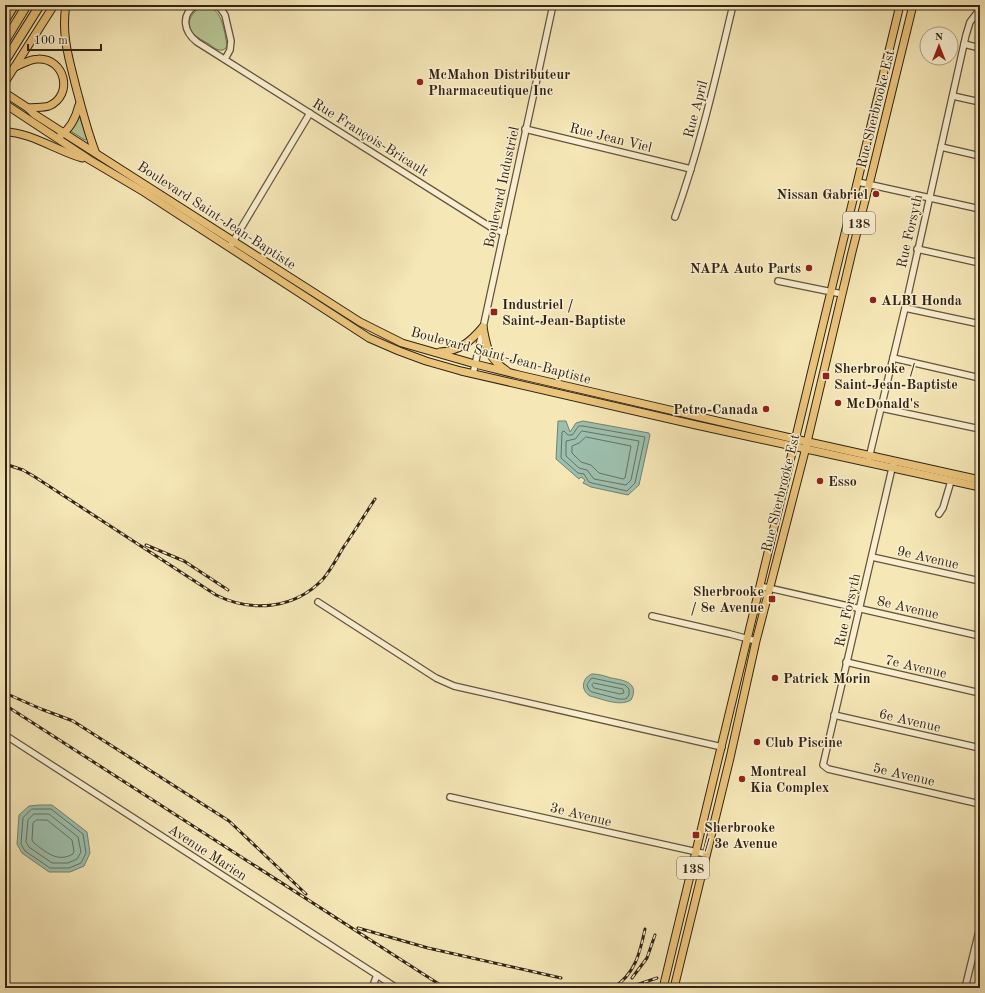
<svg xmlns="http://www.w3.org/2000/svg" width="985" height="993" font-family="'Old Standard TT',serif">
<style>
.green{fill:#b6c794;stroke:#737654}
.water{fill:#9dc0ae;stroke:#718270}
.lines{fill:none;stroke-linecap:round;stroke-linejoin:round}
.shore{stroke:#667261;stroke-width:1}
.minor-casing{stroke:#62553d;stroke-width:8}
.major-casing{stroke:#302414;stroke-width:9}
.highway-casing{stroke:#302414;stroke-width:10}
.minor{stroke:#f9efd0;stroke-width:5.5}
.major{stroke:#ebc47c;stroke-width:7}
.highway{stroke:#ebc47c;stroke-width:8}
.rail-casing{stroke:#302414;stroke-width:3}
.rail{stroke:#f9efd0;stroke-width:1.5;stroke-dasharray:4.5;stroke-linecap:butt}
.poi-dot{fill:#8f2418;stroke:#f9efd0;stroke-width:1.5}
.labels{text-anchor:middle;stroke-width:3;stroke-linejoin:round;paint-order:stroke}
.shield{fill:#f9efd0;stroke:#6c614c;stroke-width:1}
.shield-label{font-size:13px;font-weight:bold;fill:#302414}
.poi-label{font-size:14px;font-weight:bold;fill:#302414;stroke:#f9efd0;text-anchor:start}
.street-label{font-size:14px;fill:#302414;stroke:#f9efd0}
</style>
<rect width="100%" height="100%" fill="#f6e7b7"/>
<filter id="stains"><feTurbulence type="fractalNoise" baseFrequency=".005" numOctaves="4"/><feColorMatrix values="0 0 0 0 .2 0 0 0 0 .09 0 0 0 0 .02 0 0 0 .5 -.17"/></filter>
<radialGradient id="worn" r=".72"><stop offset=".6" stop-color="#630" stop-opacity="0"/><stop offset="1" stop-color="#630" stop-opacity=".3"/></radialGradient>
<g class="green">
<path d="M 202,7 C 222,4 224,30 227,45 L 226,48 L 223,50 C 217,51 213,47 209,44 C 204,41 197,38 193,33 C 185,23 191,12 202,7 Z"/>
<polygon points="79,117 80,118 87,139 85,140 72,132 71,130"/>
</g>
<g class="water">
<polygon points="558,421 566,421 570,432 576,423 583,421 649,433 650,435 639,485 628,495 591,487 583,483 585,480 581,477 579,479 556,459"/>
<path d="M 592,674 C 599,674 605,676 611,678 C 624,680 640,683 631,700 C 619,707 603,699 590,696 C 580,690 582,678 592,674 Z"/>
<polygon points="39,805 52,805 87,832 90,853 84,866 70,872 49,872 22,853 17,844 19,815 29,806"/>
</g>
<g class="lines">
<g class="shore">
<polygon points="579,426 583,426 645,437 635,483 627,491 592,483 589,482 584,474 578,473 561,458 562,432 564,431 568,435 572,435"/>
<polygon points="582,431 639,441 631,480 626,485 594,479 587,470 579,468 566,456 566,441 575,439"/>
<polygon points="586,437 631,446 625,478 623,479 599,473 591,465 581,462 572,453 572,446 579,443"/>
<polygon points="592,678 625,685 629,689 629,695 626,699 619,699 592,692 589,690 587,685"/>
<polygon points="594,683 623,689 624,693 620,694 594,688 592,685"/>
<polygon points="32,809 51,809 83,834 86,853 81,863 69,868 50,868 25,851 21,844 23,818"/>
<polygon points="34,814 49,814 78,837 81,852 77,859 68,863 52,863 29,847 26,842 28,820"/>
<path d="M 37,820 L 47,820 L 72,840 L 74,851 L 73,854 C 57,863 46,852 34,843 L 32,840 L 33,823 Z"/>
</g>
<g class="minor-casing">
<g id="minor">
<path d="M 196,5 C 180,15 184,32 197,42 L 492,228 L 504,233"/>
<polyline points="216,5 221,9 225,15 231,41 230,50 225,59"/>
<polyline points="964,44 980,48"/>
<polyline points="953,96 980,102"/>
<polyline points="525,129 691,169"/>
<polyline points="941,147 980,156"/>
<polyline points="858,182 980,209"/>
<path d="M 675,217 C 700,148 716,76 733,5"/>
<polyline points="231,245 310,113"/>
<polyline points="917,249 980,263"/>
<polyline points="778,281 842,294"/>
<polyline points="905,308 980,324"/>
<polyline points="893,358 980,378"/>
<polyline points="473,374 553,5"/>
<polyline points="881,408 980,429"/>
<polyline points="869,458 905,308 966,35 970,22 980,9"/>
<polyline points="893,464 823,765 828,769 980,804"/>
<polyline points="939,514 943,508 951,481"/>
<polyline points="872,557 980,581"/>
<polyline points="760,586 980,636"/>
<polyline points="318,602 436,678 454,686 722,747"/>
<polyline points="652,616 730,634 756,641"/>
<polyline points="846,662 980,693"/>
<polyline points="834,715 980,748"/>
<polyline points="5,735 397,988"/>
<polyline points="450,797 706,854"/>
<polyline points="372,988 377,975"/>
<polyline points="965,988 980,927"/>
</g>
</g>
<g class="major-casing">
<g id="major">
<path d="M 66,5 C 61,34 69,59 76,87 C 82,109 87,130 95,151"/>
<polyline points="5,21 15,5"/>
<path d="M 15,67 C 22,64 30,59 38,59 C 65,58 74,95 49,106 C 43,108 35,107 28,108"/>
<polyline points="5,82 54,5"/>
<polyline points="5,93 28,108 34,114 360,322 402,343 475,364 519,375 795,439 980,480"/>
<polyline points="5,104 90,160 144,192 369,338 399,351 426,361 461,371 696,425 980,487"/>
<path d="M 5,132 C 30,132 57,151 82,158"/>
<path d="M 61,135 C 71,128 76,117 79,105"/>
<path d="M 483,327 C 487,349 488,358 507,371"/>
<path d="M 440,352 C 460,351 471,341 483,327"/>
<polyline points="663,988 900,5"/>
<polyline points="674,988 730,758 756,641 804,455 852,252 869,185 913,5"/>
</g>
</g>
<g class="highway-casing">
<g id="highway">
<polyline points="5,41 27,5"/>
<polyline points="5,61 40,5"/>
</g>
</g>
<use href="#minor" class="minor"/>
<use href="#major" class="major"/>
<use href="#highway" class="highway"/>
<g class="rail-casing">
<g id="rail">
<path d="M 5,464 L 23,470 L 35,477 L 216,595 C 252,613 295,609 323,579 C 331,570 337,558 343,548 C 354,532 364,516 375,499"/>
<polyline points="146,545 184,561 228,590"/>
<polyline points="5,693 41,709 73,721 229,821 306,894"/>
<polyline points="5,705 445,988"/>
<polyline points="358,928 428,948 561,978"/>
<polyline points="632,978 647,958 655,935"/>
<path d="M 613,988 C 635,974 640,953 645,929"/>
<polyline points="627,988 657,978"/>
</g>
</g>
<use href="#rail" class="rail"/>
</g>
<g class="poi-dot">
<circle cx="420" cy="82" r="4"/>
<circle cx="876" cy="194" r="4"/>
<circle cx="809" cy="268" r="4"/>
<circle cx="873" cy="300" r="4"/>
<rect x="490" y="308" width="8" height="8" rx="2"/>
<rect x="822" y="372" width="8" height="8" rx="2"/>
<circle cx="838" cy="403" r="4"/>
<circle cx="766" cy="409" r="4"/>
<circle cx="820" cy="481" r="4"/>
<rect x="768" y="595" width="8" height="8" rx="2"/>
<circle cx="775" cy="678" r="4"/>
<circle cx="757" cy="742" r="4"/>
<circle cx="742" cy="779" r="4"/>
<rect x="692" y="831" width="8" height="8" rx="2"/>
</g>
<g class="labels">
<g class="shield">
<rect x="843" y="212" width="32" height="22" rx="3"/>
<rect x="677" y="857" width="32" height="22" rx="3"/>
</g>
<g class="shield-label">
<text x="859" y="228">138</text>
<text x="693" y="873">138</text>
</g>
<g class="poi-label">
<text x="428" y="79">McMahon Distributeur<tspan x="428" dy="16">Pharmaceutique Inc</tspan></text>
<text x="868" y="199" text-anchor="end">Nissan Gabriel</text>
<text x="801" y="273" text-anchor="end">NAPA Auto Parts</text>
<text x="881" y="305">ALBI Honda</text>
<text x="502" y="309">Industriel /<tspan x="502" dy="16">Saint-Jean-Baptiste</tspan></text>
<text x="834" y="373">Sherbrooke /<tspan x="834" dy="16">Saint-Jean-Baptiste</tspan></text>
<text x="846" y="408">McDonald's</text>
<text x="758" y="414" text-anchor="end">Petro-Canada</text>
<text x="828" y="486">Esso</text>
<text x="764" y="596" text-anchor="end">Sherbrooke<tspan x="764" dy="16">/ 8e Avenue</tspan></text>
<text x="783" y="683">Patrick Morin</text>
<text x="765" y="747">Club Piscine</text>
<text x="750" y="776">Montreal<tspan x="750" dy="16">Kia Complex</tspan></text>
<text x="704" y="832">Sherbrooke<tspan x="704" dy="16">/ 3e Avenue</tspan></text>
</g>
<g class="street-label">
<text transform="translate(695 109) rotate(-75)" y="5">Rue April</text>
<text transform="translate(875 109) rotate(-76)" y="5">Rue Sherbrooke Est</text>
<text transform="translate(371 137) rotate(32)" y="5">Rue François-Bricault</text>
<text transform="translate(611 137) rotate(14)" y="5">Rue Jean Viel</text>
<text transform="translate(501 187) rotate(-78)" y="5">Boulevard Industriel</text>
<text transform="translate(217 215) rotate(33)" y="5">Boulevard Saint-Jean-Baptiste</text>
<text transform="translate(909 231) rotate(-77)" y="5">Rue Forsyth</text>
<text transform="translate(501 355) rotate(15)" y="5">Boulevard Saint-Jean-Baptiste</text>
<text transform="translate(780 493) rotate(-76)" y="5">Rue Sherbrooke Est</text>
<text transform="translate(928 557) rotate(13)" y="5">9e Avenue</text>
<text transform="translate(908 607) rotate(13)" y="5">8e Avenue</text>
<text transform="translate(847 610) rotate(-77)" y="5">Rue Forsyth</text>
<text transform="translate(916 666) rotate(13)" y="5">7e Avenue</text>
<text transform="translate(910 720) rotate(13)" y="5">6e Avenue</text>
<text transform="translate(904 774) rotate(13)" y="5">5e Avenue</text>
<text transform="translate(581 814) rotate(14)" y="5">3e Avenue</text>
<text transform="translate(208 852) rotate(33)" y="5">Avenue Marien</text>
</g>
</g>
<rect width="985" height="993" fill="none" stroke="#f6e7b7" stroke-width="20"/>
<rect x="6" y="6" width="973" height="981" fill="none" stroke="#302414" stroke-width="2"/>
<rect x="10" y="10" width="965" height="973" fill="none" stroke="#302414"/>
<g transform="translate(939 46)"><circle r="19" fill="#f9efd0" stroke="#a99e85"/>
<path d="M0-3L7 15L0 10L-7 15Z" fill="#8f2418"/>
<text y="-6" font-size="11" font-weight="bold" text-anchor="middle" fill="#302414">N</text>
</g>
<path d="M28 44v6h73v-6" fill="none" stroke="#302414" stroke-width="2"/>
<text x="34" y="44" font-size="12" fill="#302414" stroke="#f9efd0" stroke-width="3" paint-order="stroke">100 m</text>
<rect width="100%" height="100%" filter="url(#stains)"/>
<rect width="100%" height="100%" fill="url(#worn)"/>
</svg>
